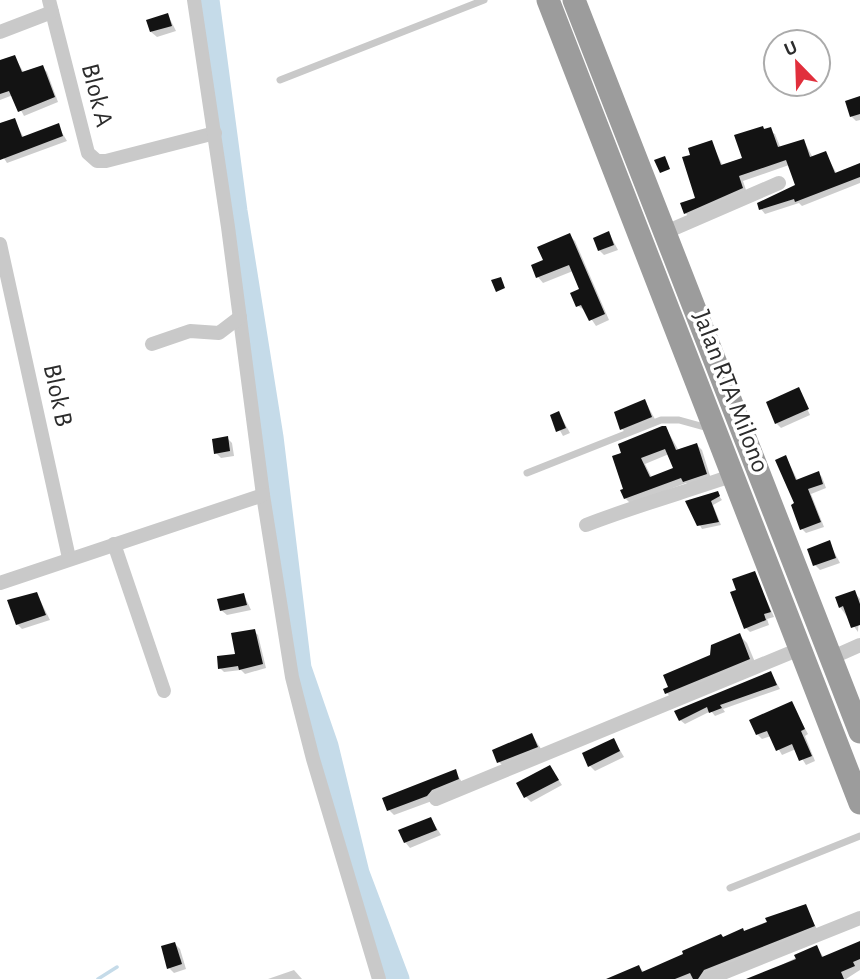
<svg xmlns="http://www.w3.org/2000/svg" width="860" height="979" font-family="'Alegreya Sans',sans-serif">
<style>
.shadow{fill:#0003;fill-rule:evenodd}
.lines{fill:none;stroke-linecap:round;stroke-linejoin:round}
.stream{stroke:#c5dbe9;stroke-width:3.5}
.river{stroke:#c5dbe9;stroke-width:23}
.building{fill:#131313;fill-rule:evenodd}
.service{stroke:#c9c9c9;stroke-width:7}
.minor{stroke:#c9c9c9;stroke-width:14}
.trunk{stroke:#9c9c9c;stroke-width:23}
.labels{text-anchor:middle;stroke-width:7;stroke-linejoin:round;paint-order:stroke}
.street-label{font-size:26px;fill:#2c2c2c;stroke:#fff}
</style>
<rect width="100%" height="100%" fill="#fff"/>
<g class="shadow">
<polygon points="168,15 176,31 157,37 151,32"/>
<polygon points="14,56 24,73 42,67 47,72 58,102 24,116 13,95 0,100 0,61"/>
<polygon points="860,98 860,120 856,121 851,116"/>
<polygon points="14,120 24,138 58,126 67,141 7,163 0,152 0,125"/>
<polygon points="763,128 775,134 781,149 804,141 813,158 825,153 837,174 860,166 860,183 802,206 799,203 765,214 761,209 797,186 789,165 743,181 747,193 690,217 685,213 697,199 692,156 711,142 723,166 744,159"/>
<polygon points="609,233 618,250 604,255 599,250"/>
<polygon points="569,235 575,241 609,320 596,326 586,311 578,306 582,290 573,271 543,283 538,277 545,261"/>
<polygon points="798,389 810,415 781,428 776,423"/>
<polygon points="645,401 656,421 626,433 622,429"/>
<polygon points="559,413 570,433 563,436 552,416"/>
<path d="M 666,428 L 679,451 L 697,445 L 702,450 L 711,479 L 689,486 L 686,483 L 631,504 L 625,498 L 626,490 L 614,457 ZM 669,454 L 675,469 L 652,478 L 645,464 Z"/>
<polygon points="227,438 232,443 234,456 221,458 216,453"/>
<polygon points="786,457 798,481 818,473 822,477 826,488 811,494 824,527 806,533 802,529 793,506 796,504"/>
<polygon points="717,493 722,500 713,505 721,525 702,529 687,502"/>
<polygon points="829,542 840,563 820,570 815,565"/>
<polygon points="754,573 774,617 767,619 769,625 750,632 746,628 738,591"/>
<polygon points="854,592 860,599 858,632 840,607"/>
<polygon points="37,594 50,620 22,629 17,624"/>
<polygon points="244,595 251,610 227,615 221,610"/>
<polygon points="254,631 258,635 266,668 245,674 241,670 224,672 220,668 237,655"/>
<polygon points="739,635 747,643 757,667 674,701 667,693"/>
<polygon points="771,673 780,689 723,709 725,712 715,716 711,711 685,724 680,720"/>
<polygon points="791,703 808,734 805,736 815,761 806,765 796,749 782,755 771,736 762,739 757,734"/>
<polygon points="532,735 545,755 507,770 499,762"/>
<polygon points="614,740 624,757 595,771 590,766"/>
<polygon points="550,767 562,785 531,802 526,797"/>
<polygon points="455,771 463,784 432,801 394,815 389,810"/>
<polygon points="431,819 441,835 410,848 405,842"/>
<polygon points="805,906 818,931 704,979 609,979 639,967 644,972"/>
<polygon points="860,943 860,970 846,979 754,979 817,947 824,958"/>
<polygon points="175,944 180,949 186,969 174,973 169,968"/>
<polygon points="294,970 302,979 268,979"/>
</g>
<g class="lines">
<polyline class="stream" points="98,979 117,967"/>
<polyline class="river" points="208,0 236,211 272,437 300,668 327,746 358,873 398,979"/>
</g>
<g class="building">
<polygon points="168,13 172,26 150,32 146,20"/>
<polygon points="15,55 22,72 43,65 55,97 18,112 9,91 0,94 0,60"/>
<polygon points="860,96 860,114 850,117 845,101"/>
<polygon points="15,118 22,137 59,123 63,136 0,160 0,123"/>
<polygon points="763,126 764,129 771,127 778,147 804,139 810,157 826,151 835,173 860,163 860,177 795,202 794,199 759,210 757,203 795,185 786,160 739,176 743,188 684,214 680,203 695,198 682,157 690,155 688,148 712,140 721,165 742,158 734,135"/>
<polygon points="665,156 670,169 660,173 654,160"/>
<polygon points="609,231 614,245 598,251 593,238"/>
<polygon points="570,233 605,314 589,321 581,305 576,307 570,293 579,289 569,265 536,278 531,265 543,260 537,247"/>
<polygon points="501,277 505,288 496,292 491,280"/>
<polygon points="799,387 809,409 775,424 766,402"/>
<polygon points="645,399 652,417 620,430 614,412"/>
<polygon points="559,411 566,428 556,432 550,415"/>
<path d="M 662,426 L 666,426 L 676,450 L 697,443 L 707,474 L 683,482 L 681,478 L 624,499 L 620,490 L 623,489 L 612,456 L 621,453 L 618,444 ZM 665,449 L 673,468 L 650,477 L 641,458 Z"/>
<polygon points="228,436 230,451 214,454 212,439"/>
<polygon points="786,455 796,480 819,471 823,484 808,489 821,522 800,530 791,505 794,503 775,460"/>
<polygon points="718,491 720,496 711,501 719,522 697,526 685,501"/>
<polygon points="830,540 836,558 813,566 807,549"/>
<polygon points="755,571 771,612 764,614 766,620 744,629 730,592 736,590 732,579"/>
<polygon points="855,590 860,604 860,625 851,628 843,606 839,608 835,597"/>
<polygon points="37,592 46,615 16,625 7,600"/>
<polygon points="244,593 247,605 220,611 217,599"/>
<polygon points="255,629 263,664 239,670 238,666 218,669 217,656 235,654 231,633"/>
<polygon points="740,633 750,659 665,694 663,689 668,687 663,675 710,655 711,645"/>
<polygon points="771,671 777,685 720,705 722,708 709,713 707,707 679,721 674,711"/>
<polygon points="792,701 805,729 801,731 812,756 799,761 792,744 776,751 767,731 756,735 749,720"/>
<polygon points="532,733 538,747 497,763 492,750"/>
<polygon points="614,738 620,751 588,767 582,753"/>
<polygon points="550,765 559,780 524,798 516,783"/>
<polygon points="456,769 459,779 432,790 427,796 387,811 382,798"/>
<polygon points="431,817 437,830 404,843 398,830"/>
<polygon points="806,904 815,926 704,970 698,979 693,979 690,973 675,979 606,979 639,965 642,972 683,954 682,951 721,934 723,937 743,928 744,931 767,922 765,918"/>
<polygon points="860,941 860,959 853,962 855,966 841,972 844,979 746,979 796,959 794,955 817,945 822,957"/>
<polygon points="175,942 182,964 167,969 161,946"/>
</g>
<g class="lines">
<g class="service">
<polyline points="280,80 484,0"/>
<polyline points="527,473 661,420 679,420 708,428"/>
<polyline points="730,888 860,836"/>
</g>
<g class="minor">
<polyline points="49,0 88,153 97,161 106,161 215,133"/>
<polyline points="194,0 228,227 263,495 292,677 313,759 379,979"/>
<polyline points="0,32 52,12"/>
<polyline points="666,232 779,183"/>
<polyline points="0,244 69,558"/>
<polyline points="152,344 190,331 219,333 240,317"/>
<path d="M 586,525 C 635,506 685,492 734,475"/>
<polyline points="114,544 164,691"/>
<polyline points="0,583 263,495"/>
<polyline points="833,657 860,645"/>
<polyline points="436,799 802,648"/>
<polyline points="708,979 860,918"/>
</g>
<g class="trunk">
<polyline points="548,0 860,803"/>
<polyline points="574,0 860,732"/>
</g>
</g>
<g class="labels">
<g class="street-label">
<text transform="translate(98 95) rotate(76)" y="9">Blok A</text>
<text transform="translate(732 391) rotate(69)" y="9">Jalan RTA Milono</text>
<text transform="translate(59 395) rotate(78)" y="9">Blok B</text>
</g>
</g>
<g transform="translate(797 63) rotate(337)"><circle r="33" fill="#ffffff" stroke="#ababab" stroke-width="2"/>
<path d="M0-5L12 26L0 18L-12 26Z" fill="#e12f3c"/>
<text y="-10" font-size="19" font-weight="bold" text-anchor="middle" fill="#2c2c2c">U</text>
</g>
</svg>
